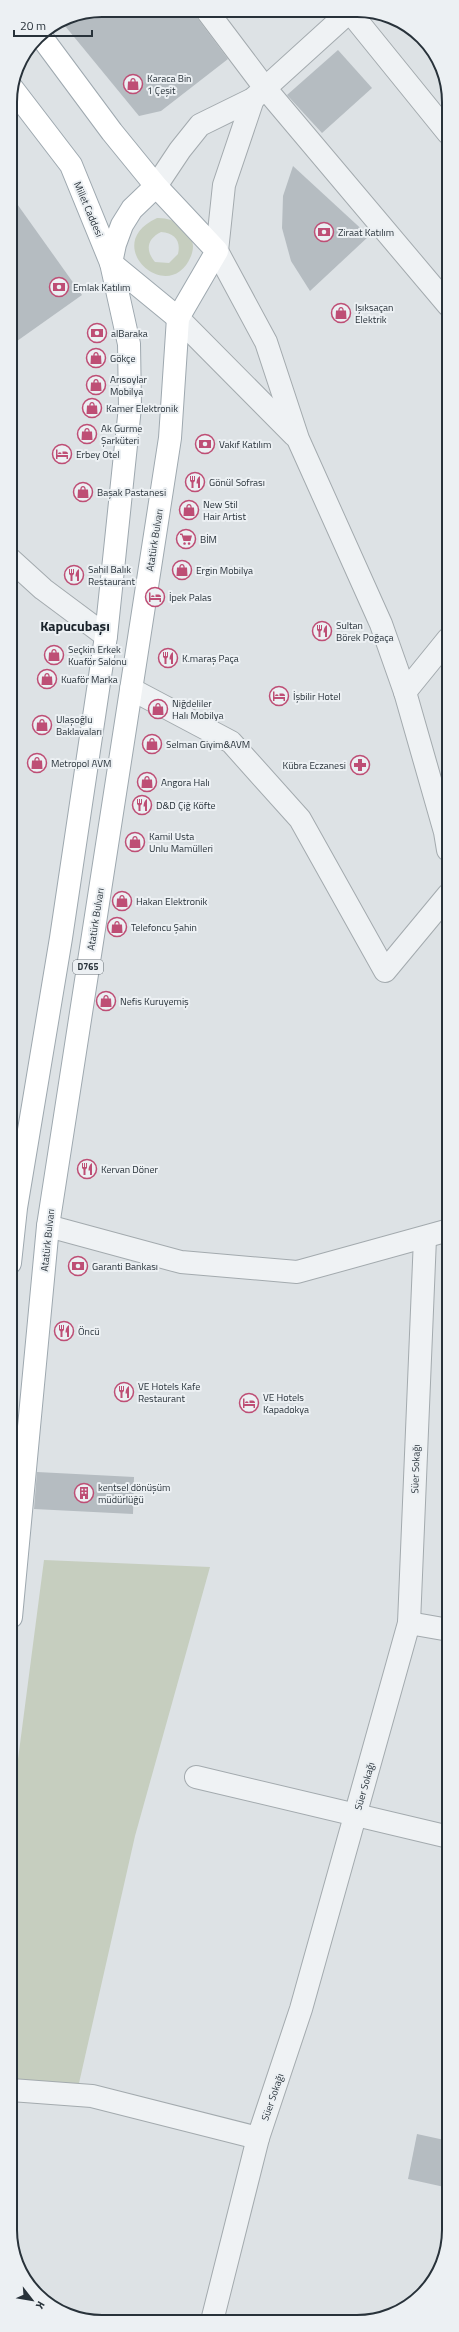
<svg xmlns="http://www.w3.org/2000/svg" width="459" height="2332" font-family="'Titillium Web',sans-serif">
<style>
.green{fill:#c6cebf;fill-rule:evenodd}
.building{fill:#b5bcc1}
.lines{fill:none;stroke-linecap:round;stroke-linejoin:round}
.minor-casing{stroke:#a3aaae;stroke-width:24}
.tertiary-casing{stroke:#a3aaae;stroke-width:24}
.primary-casing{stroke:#9ea8af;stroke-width:24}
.minor{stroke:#eff2f4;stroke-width:22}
.tertiary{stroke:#eff2f4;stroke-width:22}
.primary{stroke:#fff;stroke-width:22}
.labels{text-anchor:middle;stroke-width:4;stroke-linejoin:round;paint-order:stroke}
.shield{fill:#ecf0f3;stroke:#636b72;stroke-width:1}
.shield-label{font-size:9px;font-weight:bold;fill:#28323a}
.poi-label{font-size:10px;fill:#28323a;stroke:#ecf0f3;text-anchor:start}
.street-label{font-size:10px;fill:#28323a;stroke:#ecf0f3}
.district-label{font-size:14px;font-weight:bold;fill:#1a232b;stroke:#ecf0f3}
.rim{fill:none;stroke:#28323a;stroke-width:2}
</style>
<rect width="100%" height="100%" fill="#dde2e5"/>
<g class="green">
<path d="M 157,218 C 177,217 200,234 191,256 C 170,308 98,245 157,218 ZM 161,232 C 175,233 181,241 178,254 L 169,263 L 155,262 C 145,250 147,239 161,232 Z"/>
<polygon points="44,1560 210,1567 135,1836 77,2092 11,2086 11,1813"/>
</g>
<g class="building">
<polygon points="102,10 192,11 228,59 161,111 139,116 61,21 67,17"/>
<polygon points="338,50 372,88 322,133 287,95"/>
<polygon points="293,166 369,236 310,291 291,261 282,228 283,196"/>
<polygon points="10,194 82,295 10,346"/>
<polygon points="37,1472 134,1477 133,1514 34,1509"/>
<polygon points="417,2134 449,2141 449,2188 408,2179"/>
</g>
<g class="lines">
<g class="minor-casing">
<g id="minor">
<polyline points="207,11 265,88 448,305"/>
<polyline points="350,12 448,133"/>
<polyline points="217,251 266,342 298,439 381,624 405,692 445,832 448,850"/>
<polyline points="178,318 294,435"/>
<polyline points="10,559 43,589 106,636"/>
<polyline points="131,689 231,742 300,819 385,971 448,895"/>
<polyline points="405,692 448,639"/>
<polyline points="48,1226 181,1262 297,1272 449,1230"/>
<polyline points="409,1623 449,1630"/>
<polyline points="196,1777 449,1837"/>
<polyline points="11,2090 92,2096 258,2138"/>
<polyline points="212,2321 258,2138 301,2009 409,1623 425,1238"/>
</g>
</g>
<g class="tertiary-casing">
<g id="tertiary">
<polyline points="156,186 180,150 200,125 253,99 349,12"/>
<polyline points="217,251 224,185 253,99"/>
</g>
</g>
<g class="primary-casing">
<g id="primary">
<polyline points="12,88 71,165 111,263 178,318"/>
<polyline points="10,1263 16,1208 61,938 106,636 130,407 129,344 111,263 115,244 122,225 132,209 156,186"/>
<polyline points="11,1617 48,1226 170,438 178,318 217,251 156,186 112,132 40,35"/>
</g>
</g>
<use href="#minor" class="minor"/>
<use href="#tertiary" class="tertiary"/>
<use href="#primary" class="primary"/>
</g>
<defs>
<g id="shop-ring" transform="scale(1)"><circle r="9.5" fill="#ecf0f3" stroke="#be4e75" stroke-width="1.5"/><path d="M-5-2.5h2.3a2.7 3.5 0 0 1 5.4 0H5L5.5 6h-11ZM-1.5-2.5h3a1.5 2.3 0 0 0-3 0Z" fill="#be4e75"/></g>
<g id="bank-ring" transform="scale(1)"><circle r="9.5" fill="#ecf0f3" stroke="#be4e75" stroke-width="1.5"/><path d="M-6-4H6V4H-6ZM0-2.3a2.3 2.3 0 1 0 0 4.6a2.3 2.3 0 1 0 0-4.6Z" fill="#be4e75"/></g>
<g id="hotel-ring" transform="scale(1)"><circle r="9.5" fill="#ecf0f3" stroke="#be4e75" stroke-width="1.5"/><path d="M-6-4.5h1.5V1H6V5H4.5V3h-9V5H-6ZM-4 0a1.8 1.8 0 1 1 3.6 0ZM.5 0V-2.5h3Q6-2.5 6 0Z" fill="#be4e75"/></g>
<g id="restaurant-ring" transform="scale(1)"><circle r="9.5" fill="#ecf0f3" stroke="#be4e75" stroke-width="1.5"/><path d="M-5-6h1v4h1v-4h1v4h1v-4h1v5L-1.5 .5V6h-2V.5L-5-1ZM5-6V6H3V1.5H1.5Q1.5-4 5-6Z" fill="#be4e75"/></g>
<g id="supermarket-ring" transform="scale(1)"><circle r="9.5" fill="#ecf0f3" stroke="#be4e75" stroke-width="1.5"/><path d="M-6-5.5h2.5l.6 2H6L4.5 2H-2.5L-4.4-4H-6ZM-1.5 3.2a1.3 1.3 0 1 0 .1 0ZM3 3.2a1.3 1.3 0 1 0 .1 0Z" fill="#be4e75"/></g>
<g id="pharmacy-ring" transform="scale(1)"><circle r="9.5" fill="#ecf0f3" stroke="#be4e75" stroke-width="1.5"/><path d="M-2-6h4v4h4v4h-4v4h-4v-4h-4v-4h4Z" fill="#be4e75"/></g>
<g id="building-ring" transform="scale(1)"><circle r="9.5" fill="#ecf0f3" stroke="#be4e75" stroke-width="1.5"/><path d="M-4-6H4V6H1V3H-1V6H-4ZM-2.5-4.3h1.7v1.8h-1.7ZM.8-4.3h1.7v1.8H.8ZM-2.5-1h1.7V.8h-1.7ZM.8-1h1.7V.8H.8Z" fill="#be4e75"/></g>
</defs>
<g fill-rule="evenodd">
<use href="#shop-ring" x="133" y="84"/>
<use href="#bank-ring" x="324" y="232"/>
<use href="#bank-ring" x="59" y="287"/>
<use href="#shop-ring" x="341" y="313"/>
<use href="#bank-ring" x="97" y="333"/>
<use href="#shop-ring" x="96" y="358"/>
<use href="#shop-ring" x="96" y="385"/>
<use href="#shop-ring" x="92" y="408"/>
<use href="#shop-ring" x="87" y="434"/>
<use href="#bank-ring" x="205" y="444"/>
<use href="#hotel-ring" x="62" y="454"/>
<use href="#restaurant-ring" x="195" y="482"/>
<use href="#shop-ring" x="83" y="492"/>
<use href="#shop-ring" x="189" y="510"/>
<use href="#supermarket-ring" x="186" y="539"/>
<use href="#shop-ring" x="182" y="570"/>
<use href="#restaurant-ring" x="74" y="575"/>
<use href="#hotel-ring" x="155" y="597"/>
<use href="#restaurant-ring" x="322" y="631"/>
<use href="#shop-ring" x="54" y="655"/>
<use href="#restaurant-ring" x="168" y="658"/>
<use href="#shop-ring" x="47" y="679"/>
<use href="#hotel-ring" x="279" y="696"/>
<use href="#shop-ring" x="158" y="709"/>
<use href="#shop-ring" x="42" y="725"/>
<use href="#shop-ring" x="152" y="744"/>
<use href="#shop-ring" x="37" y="763"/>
<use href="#pharmacy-ring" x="360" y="765"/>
<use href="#shop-ring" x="147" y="782"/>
<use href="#restaurant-ring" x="142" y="805"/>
<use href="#shop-ring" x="135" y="842"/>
<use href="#shop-ring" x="122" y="901"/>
<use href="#shop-ring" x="117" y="927"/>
<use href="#shop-ring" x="106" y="1001"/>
<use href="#restaurant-ring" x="87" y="1169"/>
<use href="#bank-ring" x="78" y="1266"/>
<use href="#restaurant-ring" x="64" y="1331"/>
<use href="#restaurant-ring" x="124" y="1392"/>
<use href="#hotel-ring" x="249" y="1403"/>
<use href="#building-ring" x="84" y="1493"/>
</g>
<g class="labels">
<rect class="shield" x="73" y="960" width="30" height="14" rx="3"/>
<g class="shield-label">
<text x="88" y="970">D765</text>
</g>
<g class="poi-label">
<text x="147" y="82">Karaca Bin<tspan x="147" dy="12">1 Çeşit</tspan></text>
<text x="338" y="236">Ziraat Katılım</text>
<text x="73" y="291">Emlak Katılım</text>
<text x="355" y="311">Işıksaçan<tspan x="355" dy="12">Elektrik</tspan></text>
<text x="111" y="337">alBaraka</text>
<text x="110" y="362">Gökçe</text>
<text x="110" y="383">Arısoylar<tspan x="110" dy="12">Mobilya</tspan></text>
<text x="106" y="412">Kamer Elektronik</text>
<text x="101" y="432">Ak Gurme<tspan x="101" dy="12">Şarküteri</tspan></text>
<text x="219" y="448">Vakıf Katılım</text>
<text x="76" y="458">Erbey Otel</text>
<text x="209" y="486">Gönül Sofrası</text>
<text x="97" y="496">Başak Pastanesi</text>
<text x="203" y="508">New Stil<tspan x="203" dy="12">Hair Artist</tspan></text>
<text x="200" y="543">BİM</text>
<text x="88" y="573">Sahil Balık<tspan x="88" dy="12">Restaurant</tspan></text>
<text x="196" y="574">Ergin Mobilya</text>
<text x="169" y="601">İpek Palas</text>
<text x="336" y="629">Sultan<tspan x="336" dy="12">Börek Poğaça</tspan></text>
<text x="68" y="653">Seçkin Erkek<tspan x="68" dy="12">Kuaför Salonu</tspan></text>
<text x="182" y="662">K.maraş Paça</text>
<text x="61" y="683">Kuaför Marka</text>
<text x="293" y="700">İşbilir Hotel</text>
<text x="172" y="707">Niğdeliler<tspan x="172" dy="12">Halı Mobilya</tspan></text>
<text x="56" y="723">Ulaşoğlu<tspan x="56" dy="12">Baklavaları</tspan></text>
<text x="166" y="748">Selman Giyim&amp;AVM</text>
<text x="51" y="767">Metropol AVM</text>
<text x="346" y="769" text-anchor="end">Kübra Eczanesi</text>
<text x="161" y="786">Angora Halı</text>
<text x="156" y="809">D&amp;D Çiğ Köfte</text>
<text x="149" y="840">Kamil Usta<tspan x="149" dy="12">Unlu Mamülleri</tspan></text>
<text x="136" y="905">Hakan Elektronik</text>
<text x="131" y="931">Telefoncu Şahin</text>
<text x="120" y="1005">Nefis Kuruyemiş</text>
<text x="101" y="1173">Kervan Döner</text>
<text x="92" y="1270">Garanti Bankası</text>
<text x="78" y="1335">Öncü</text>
<text x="138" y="1390">VE Hotels Kafe<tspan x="138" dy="12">Restaurant</tspan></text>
<text x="263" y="1401">VE Hotels<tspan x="263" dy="12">Kapadokya</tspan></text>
<text x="98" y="1491">kentsel dönüşüm<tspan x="98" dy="12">müdürlüğü</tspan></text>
</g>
<g class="street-label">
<text transform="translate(89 209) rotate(67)" y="4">Millet Caddesi</text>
<text transform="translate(154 540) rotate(-81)" y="4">Atatürk Bulvarı</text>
<text transform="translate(95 919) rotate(-81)" y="4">Atatürk Bulvarı</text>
<text transform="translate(47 1240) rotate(-84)" y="4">Atatürk Bulvarı</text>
<text transform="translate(415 1469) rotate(-88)" y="4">Süer Sokağı</text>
<text transform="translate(364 1786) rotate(-74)" y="4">Süer Sokağı</text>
<text transform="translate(272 2097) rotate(-71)" y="4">Süer Sokağı</text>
</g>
<g class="district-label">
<text x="75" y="631">Kapucubaşı</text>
</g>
</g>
<path d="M0 0H459V2332H0ZM102 17H357A85 85 0 0 1 442 102V2230A85 85 0 0 1 357 2315H102A85 85 0 0 1 17 2230V102A85 85 0 0 1 102 17Z" fill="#ecf0f3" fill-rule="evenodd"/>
<path class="rim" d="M102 17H357A85 85 0 0 1 442 102V2230A85 85 0 0 1 357 2315H102A85 85 0 0 1 17 2230V102A85 85 0 0 1 102 17Z"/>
<g transform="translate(32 2300) rotate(121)" stroke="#ecf0f3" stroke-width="3" paint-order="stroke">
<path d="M0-3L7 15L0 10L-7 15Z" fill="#28323a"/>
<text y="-6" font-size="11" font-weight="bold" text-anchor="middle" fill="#28323a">K</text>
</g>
<path d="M14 30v6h78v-6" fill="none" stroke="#28323a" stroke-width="2"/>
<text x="20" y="30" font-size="12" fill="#28323a" stroke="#ecf0f3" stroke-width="3" paint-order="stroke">20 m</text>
</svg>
